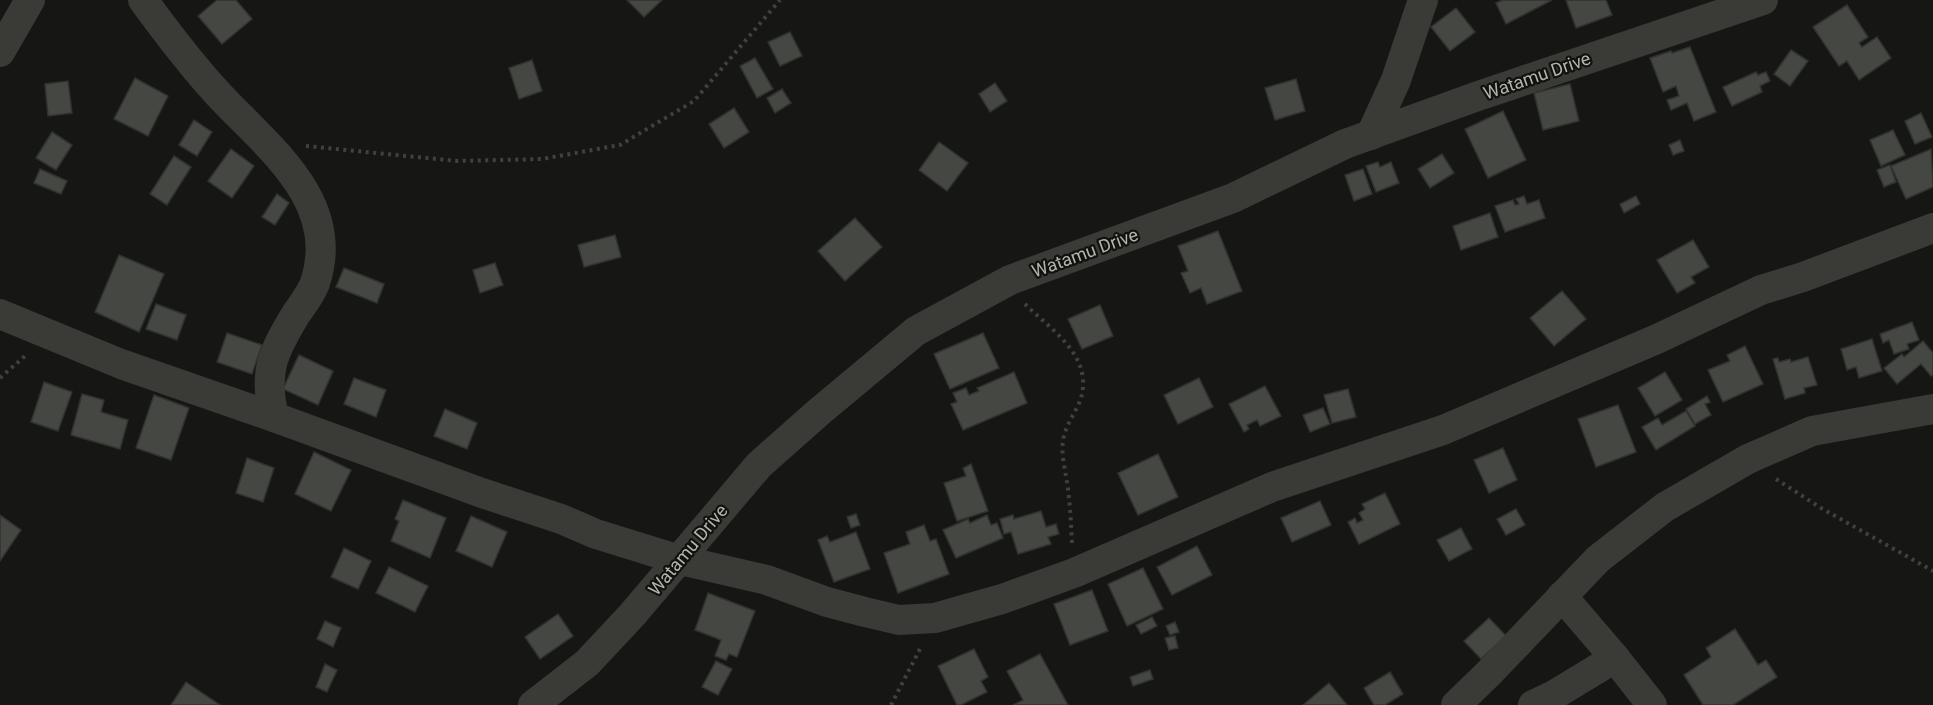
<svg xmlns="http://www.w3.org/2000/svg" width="1933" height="705" font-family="Roboto,sans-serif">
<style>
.building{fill:#454742;stroke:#313330;stroke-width:1.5}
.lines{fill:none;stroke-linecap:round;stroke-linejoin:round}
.path{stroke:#41423d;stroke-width:4;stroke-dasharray:3 4.5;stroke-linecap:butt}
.minor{stroke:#3a3b37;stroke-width:30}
.labels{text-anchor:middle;stroke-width:4.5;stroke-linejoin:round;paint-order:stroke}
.street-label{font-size:18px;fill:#b3b5a9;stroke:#111210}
</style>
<rect width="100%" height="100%" fill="#161715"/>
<g class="building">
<polygon points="217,0 236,0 252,19 222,44 198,16"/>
<polygon points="627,0 662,0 644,17"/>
<polygon points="1503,0 1552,0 1506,24 1496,3"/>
<polygon points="1566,0 1606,0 1612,15 1576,28"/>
<polygon points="1847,5 1868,37 1859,43 1862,47 1877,37 1891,58 1859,80 1847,61 1839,66 1813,27"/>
<polygon points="1456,8 1475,32 1450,51 1431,27"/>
<polygon points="790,32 802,56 780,66 768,42"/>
<polygon points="1690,47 1716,112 1694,121 1687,103 1671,110 1667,100 1679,96 1676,86 1663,92 1650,58 1671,51 1672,53"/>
<polygon points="1791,50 1808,61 1790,86 1774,74"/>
<polygon points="755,58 773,89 757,98 740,66"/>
<polygon points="532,60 542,91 519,99 509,68"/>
<polygon points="1756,72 1758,75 1766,72 1770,81 1760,86 1762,92 1732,106 1723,87"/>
<polygon points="135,78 168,96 148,136 114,119"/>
<polygon points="1296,79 1305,111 1275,120 1265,88"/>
<polygon points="68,81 72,113 48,116 45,84"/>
<polygon points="995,83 1007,101 990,112 979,94"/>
<polygon points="1570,84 1579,121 1543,130 1534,93"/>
<polygon points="782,89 791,103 775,113 767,98"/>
<polygon points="734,108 749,132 724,148 709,124"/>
<polygon points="1503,111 1526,160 1488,178 1465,129"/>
<polygon points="1921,113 1932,137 1915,144 1905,121"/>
<polygon points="194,120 212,132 197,156 179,145"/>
<polygon points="1893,130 1905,155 1881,166 1870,140"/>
<polygon points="52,132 72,145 56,170 36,158"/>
<polygon points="1680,140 1684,151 1673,155 1669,145"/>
<polygon points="939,142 968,163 947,191 919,170"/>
<polygon points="231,149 254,166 232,198 208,181"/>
<polygon points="1931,149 1933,187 1906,199 1891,166"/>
<polygon points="1442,154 1454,173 1430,188 1418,169"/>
<polygon points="174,156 191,167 167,205 150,194"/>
<polygon points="1378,162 1380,167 1391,162 1399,183 1376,192 1366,166"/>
<polygon points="1890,165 1896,182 1884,187 1877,170"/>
<polygon points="40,169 67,181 61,194 34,183"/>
<polygon points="1363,169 1372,194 1354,201 1345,175"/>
<polygon points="277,194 289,203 275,225 262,217"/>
<polygon points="1524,196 1527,204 1539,200 1545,218 1505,232 1495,206 1513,200 1515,205 1519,204 1516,199"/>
<polygon points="1636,196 1640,204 1624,213 1620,204"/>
<polygon points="1490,213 1498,237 1461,250 1453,226"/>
<polygon points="855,218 882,247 845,281 818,251"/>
<polygon points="1218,231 1242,291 1207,304 1201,288 1190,293 1181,273 1188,271 1178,246"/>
<polygon points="615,235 621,257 584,267 578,245"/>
<polygon points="1693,240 1709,267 1691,277 1695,283 1677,293 1657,260"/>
<polygon points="119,255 164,274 139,332 95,312"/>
<polygon points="495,263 503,285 480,293 473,270"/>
<polygon points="344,268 384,284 377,303 336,287"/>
<polygon points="1562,291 1586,319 1554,346 1530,318"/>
<polygon points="156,304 186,315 177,340 146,329"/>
<polygon points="1100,305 1113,336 1082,349 1068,319"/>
<polygon points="1912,322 1919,340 1907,344 1909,349 1894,354 1889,340 1883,343 1880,334"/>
<polygon points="227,333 262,345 252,374 217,362"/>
<polygon points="983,333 999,368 950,389 934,354"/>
<polygon points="1872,339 1882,371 1859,378 1856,367 1847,370 1841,349"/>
<polygon points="1923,341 1933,353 1933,375 1931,376 1921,364 1897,384 1884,368 1902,354 1904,357"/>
<polygon points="1745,346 1763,384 1723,402 1708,370 1730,361 1727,355"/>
<polygon points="299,355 333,371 318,405 283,389"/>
<polygon points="1808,357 1817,385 1804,388 1805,393 1785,399 1773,359 1778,358 1779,362 1790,359 1791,362"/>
<polygon points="1014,372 1027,403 963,430 951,404 957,402 953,393 966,388 969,395 979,391 977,388"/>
<polygon points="1665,372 1682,400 1655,416 1638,388"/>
<polygon points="354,378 386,390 376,417 344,404"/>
<polygon points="1199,378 1213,407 1178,424 1164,395"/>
<polygon points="44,382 72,392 58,431 31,422"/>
<polygon points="1265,386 1281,416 1260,426 1257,420 1247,425 1249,429 1244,432 1229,404"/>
<polygon points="1348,389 1356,417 1332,423 1324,395"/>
<polygon points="82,394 104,400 101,412 128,420 120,449 71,435"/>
<polygon points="154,395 189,408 171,460 136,448"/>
<polygon points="1707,396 1710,402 1705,404 1711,415 1695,424 1686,409"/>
<polygon points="1618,405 1636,452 1596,467 1578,419"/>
<polygon points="1323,408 1330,424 1310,432 1303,415"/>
<polygon points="445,409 477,423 467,449 434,436"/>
<polygon points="1686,411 1695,426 1656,450 1642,427 1658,418 1662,425"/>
<polygon points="1503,448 1517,480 1489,493 1474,460"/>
<polygon points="314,452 351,470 331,511 295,494"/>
<polygon points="1158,454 1178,497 1138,515 1118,473"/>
<polygon points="247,458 274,468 263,502 236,493"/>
<polygon points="971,464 988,511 957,521 944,483 966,476 963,468"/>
<polygon points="1385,493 1400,524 1359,544 1348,522 1355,518 1357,523 1363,520 1359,513 1365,509 1362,504"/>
<polygon points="403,500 446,518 430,558 391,541 399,521 395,519"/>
<polygon points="1320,501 1331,525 1292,542 1281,518"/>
<polygon points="1516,509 1525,525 1506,535 1497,519"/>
<polygon points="1041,511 1046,527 1056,524 1059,534 1048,537 1051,544 1018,554 1011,532 1004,534 1000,519 1013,515 1014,519"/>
<polygon points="856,514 860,525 851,528 847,517"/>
<polygon points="0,515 21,530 0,561"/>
<polygon points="987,515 991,525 997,523 1003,538 956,558 943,530 968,519 970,523"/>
<polygon points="471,516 507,532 492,567 456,551"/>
<polygon points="924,525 930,541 936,539 949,574 898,593 884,553 910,544 906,532"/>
<polygon points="1461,528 1472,549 1449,561 1437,540"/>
<polygon points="856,532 870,569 834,582 818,540 827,536 830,542"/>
<polygon points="1197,546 1212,575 1172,595 1157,567"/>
<polygon points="344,548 371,561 358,589 331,577"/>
<polygon points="389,567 428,586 415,612 376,593"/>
<polygon points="1143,568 1163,609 1127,626 1108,584"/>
<polygon points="1092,590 1108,631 1070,645 1054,604"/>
<polygon points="708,593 755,611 737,657 729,654 726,660 715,656 721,640 695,630"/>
<polygon points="558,614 573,636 540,659 525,637"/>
<polygon points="1152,617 1157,626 1141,634 1136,625"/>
<polygon points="1489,618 1506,636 1481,659 1464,641"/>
<polygon points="325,621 341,628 333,647 317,639"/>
<polygon points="1175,622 1179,632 1170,635 1166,626"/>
<polygon points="1735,629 1758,665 1766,660 1777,677 1733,705 1703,705 1684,675 1711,657 1706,648"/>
<polygon points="1175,636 1178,648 1169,650 1165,638"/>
<polygon points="974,649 988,677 981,681 987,692 961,705 957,705 938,666"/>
<polygon points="1040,654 1068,705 1013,705 1023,700 1007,671"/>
<polygon points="716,661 732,669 718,695 702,687"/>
<polygon points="325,664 337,670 327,692 316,687"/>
<polygon points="1150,670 1153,679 1133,686 1130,677"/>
<polygon points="1390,672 1403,694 1385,705 1374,705 1364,688"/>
<polygon points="186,682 220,705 171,705"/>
<polygon points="1329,683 1347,705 1303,705"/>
</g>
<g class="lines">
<g class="path">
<polyline points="306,146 457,161 542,159 620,145 694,101 780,0"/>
<path d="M 1025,304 C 1051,330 1093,355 1081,398 C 1076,413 1065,425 1063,441 C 1061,454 1065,469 1067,482 C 1070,502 1071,522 1072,543"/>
<polyline points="0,378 25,356"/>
<polyline points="1776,479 1821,508 1933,571"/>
<polyline points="891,705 921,647"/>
</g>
<g class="minor">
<path d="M 143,0 C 167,33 192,66 220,96 C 269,148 342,202 315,283 C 311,294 303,304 296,314 C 273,352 263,372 274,417"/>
<polyline points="0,52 30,0"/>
<polyline points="1371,135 1396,80 1423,0"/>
<polyline points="0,314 121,364 274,417 482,493 561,519 596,534 680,560 767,580 827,602 865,612 899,620 935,618 1002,599 1074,573 1272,487 1443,430 1657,339 1761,290 1803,277 1933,228"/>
<polyline points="1562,596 1615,658 1652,705"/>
<polyline points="533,705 587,663 632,615 759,465 820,411 916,331 1010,280 1233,198 1345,144 1478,96 1763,0"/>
<polyline points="1456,705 1490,672 1598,559 1665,507 1748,459 1812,431 1933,409"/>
<polyline points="1533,705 1554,695 1615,658"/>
</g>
</g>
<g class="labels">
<g class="street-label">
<text transform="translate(1537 76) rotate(-19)" y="6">Watamu Drive</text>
<text transform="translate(1085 253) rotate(-20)" y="6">Watamu Drive</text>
<text transform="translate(688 550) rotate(-50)" y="6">Watamu Drive</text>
</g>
</g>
</svg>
